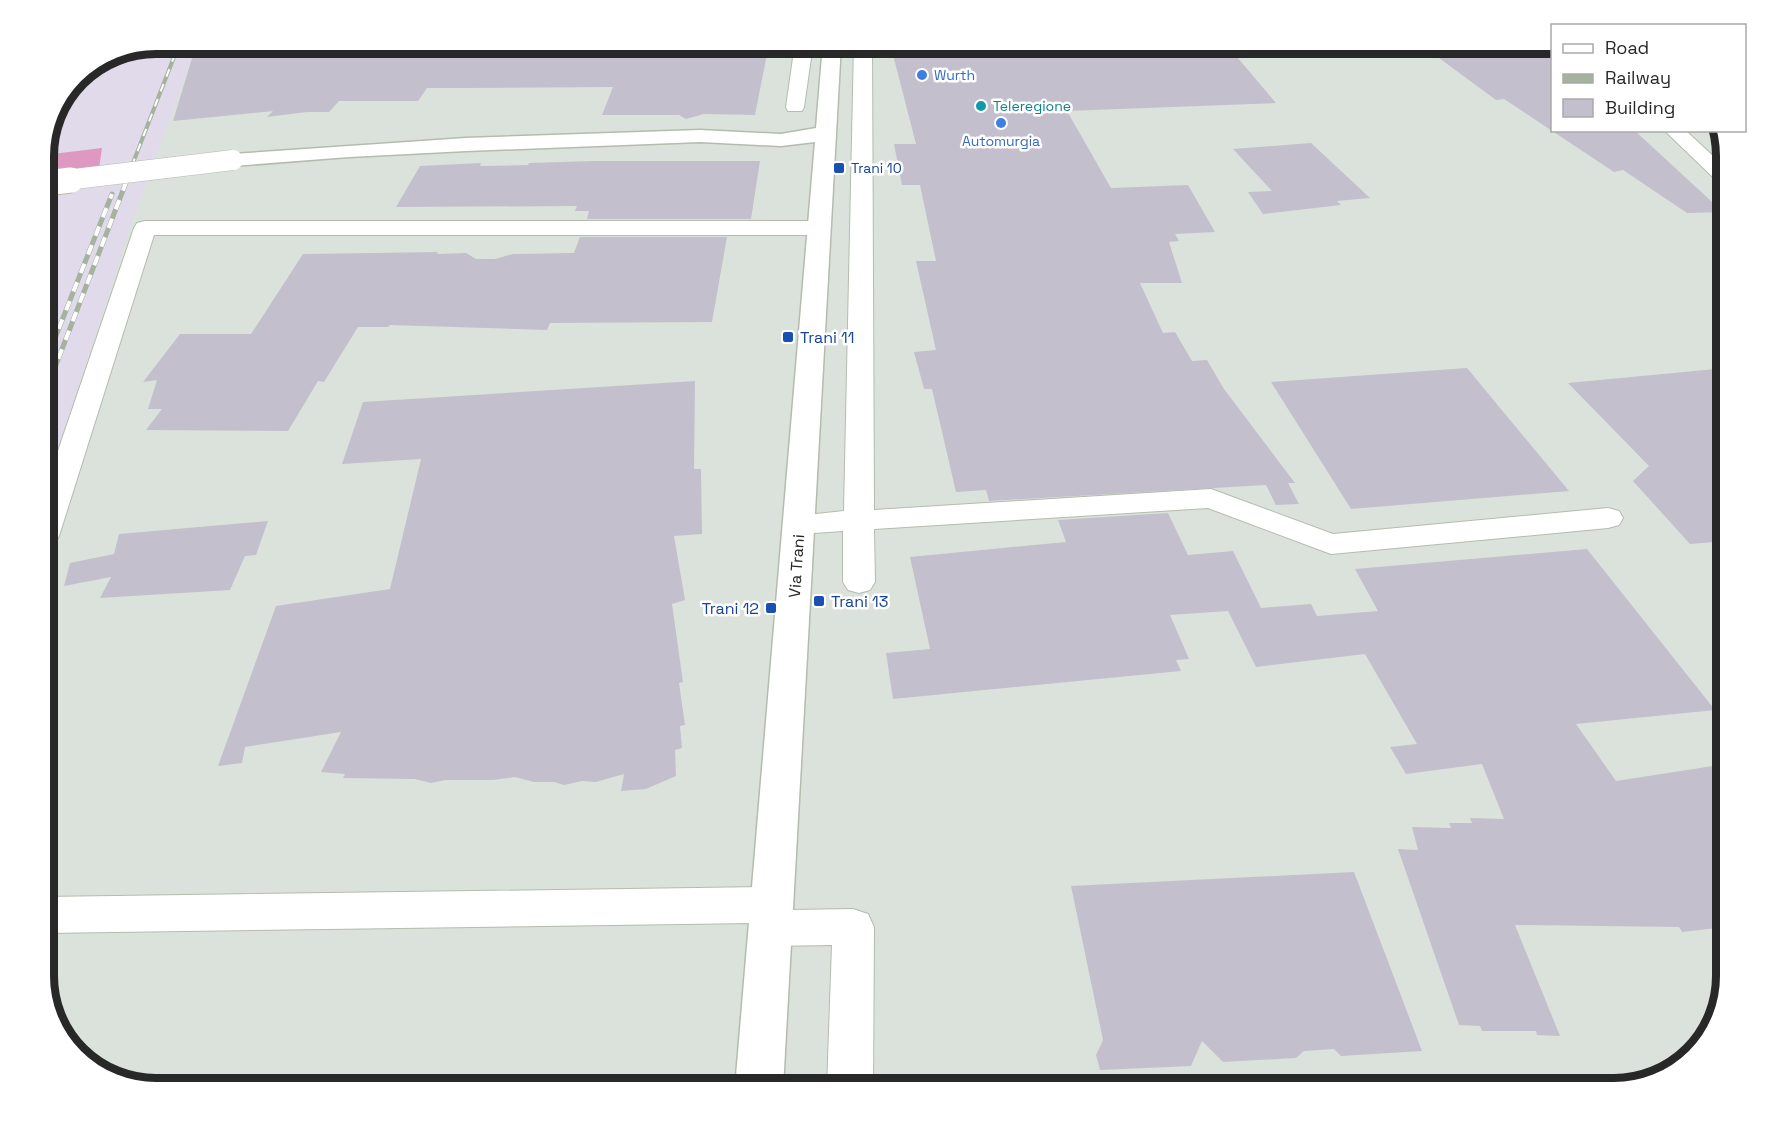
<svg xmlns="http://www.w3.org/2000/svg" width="1770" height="1132" font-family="'Space Grotesk',sans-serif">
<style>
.industrial{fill:#dbe2db}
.green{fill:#df99c0}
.building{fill:#c4bfcc}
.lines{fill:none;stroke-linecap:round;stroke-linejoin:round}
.street-casing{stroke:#b4bcae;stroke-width:2}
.secondary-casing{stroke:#b4bcae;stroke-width:3}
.street{fill:#fff;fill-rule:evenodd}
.secondary{fill:#fff;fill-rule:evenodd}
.rail-far1-casing{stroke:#a5b29e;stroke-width:4}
.rail-casing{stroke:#a5b29e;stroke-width:5}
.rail-far1{stroke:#fff;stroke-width:2;stroke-dasharray:8;stroke-linecap:butt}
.rail{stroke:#fff;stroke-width:4;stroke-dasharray:10;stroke-linecap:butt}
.secondary-bridge-far1-casing{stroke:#b4bcae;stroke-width:21;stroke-linecap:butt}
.secondary-bridge-casing{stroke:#b4bcae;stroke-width:27;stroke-linecap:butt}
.secondary-bridge-far1{stroke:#fff;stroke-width:20}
.secondary-bridge{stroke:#fff;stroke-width:25}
.shop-dot{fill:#3f7fe0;stroke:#fff;stroke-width:2}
.culture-dot{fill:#0f9aa8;stroke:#fff;stroke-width:2}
.transit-dot{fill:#1a4fb4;stroke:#fff;stroke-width:2}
.labels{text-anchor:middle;stroke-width:5;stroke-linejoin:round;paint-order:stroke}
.far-shop-label{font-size:14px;fill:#366cbe;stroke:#fff;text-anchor:start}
.far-culture-label{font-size:14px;fill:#0d838f;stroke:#fff;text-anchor:start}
.far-transit-label{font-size:14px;fill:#164399;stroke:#fff;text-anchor:start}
.transit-label{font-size:16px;fill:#164399;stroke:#fff;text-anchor:start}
.street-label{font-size:16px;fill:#282828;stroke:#fff}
.rim{fill:none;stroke:#282828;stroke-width:8}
</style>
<rect width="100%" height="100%" fill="#e0daea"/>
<polygon class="industrial" points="197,44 1552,44 1552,130 1720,131 1726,156 1726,976 1708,1038 1670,1074 1614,1088 156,1088 94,1070 58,1032 44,983 44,493 133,219"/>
<polygon class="green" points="102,148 99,169 44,176 44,155"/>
<g class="building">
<polygon points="209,44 315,44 314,50 421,48 581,49 584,44 639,44 637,47 653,46 653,49 768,49 755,115 704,114 686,119 679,115 602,115 613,87 459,88 427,88 418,101 339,101 329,112 307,112 267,117 273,111 173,121 196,45"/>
<polygon points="897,44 1226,44 1276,103 1067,111 1111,188 1188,185 1215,232 1175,234 1179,241 1169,242 1182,283 1140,283 1163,333 1175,332 1192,361 1207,360 1224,389 1295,483 1288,483 1299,504 1276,505 1266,485 989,501 986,490 956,492 932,389 924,389 914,352 936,350 916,261 936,261 920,185 902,185 894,144 916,144 892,51 899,51"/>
<polygon points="1420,44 1552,44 1552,130 1634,130 1723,212 1687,213 1623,170 1614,172 1504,99 1496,100"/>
<polygon points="1311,143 1370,198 1337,201 1341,205 1263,214 1248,192 1272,191 1233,149"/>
<polygon points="594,161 760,161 751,219 587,219 589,211 575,211 577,206 396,207 420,166 481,163 480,166 528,165 529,163"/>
<polygon points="580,237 727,237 712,322 550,323 547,330 390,325 388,327 358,327 324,382 318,381 288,431 146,430 162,409 148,409 157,380 143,382 180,334 251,334 303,254 438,252 437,254 466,253 476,259 495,259 513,254 574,253"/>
<polygon points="1467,368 1569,491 1351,509 1271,382"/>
<polygon points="1726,368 1726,541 1690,544 1633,481 1649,466 1568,383"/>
<polygon points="695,381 694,469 701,469 702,534 674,536 685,600 672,604 683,682 679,683 685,725 680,726 682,748 675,750 676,776 646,789 621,791 624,774 596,782 582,781 564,785 554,782 534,782 515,777 493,780 445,780 431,783 415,779 343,778 345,774 321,772 341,732 245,747 242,763 218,766 276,606 390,589 421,459 342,464 363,402"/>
<polygon points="1168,513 1188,555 1233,551 1261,608 1311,604 1317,616 1378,611 1355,569 1587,549 1715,710 1576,724 1616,781 1726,764 1726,927 1682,932 1679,927 1515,925 1560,1036 1537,1035 1536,1031 1482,1031 1480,1026 1459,1025 1398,849 1418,850 1412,827 1451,828 1449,823 1472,823 1470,818 1504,819 1482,764 1406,774 1390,747 1417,744 1365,654 1256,667 1228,611 1170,615 1189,659 1176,660 1181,671 893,699 886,653 930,649 910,557 1066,542 1058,520"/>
<polygon points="268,521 256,555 245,556 230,590 100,598 111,577 64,586 70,563 114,554 119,534"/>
<polygon points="1354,872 1422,1051 1341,1056 1334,1049 1304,1051 1296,1058 1223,1062 1202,1041 1191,1066 1100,1070 1096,1055 1103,1040 1071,886"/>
</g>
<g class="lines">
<g class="street-casing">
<g id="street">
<polygon points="795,44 813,44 804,107 802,111 788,111 786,107"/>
<polygon points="854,44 872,44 874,510 1211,489 1333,534 1608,508 1619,511 1623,518 1619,525 1608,528 1331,554 1208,508 874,529 875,582 870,590 859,593 848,590 843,582 843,531 799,534 788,531 784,524 788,517 844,511"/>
<polygon points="1664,130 1685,130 1726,168 1726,185 1719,183"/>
<polygon points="145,221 819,221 827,223 830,228 827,233 819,235 154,235 59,536 55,543 44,546 44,492 134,228 137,223"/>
<polygon points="772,887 786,893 792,905 790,910 853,909 868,914 874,927 873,1088 827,1088 832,945 770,946 755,941 749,928 752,923 44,933 44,897"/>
</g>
</g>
<g class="secondary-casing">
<polygon id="secondary" points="823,44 841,44 783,1088 735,1088 815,142 781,146 700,142 466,151 349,157 233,166 225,165 222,160 225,155 233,154 466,138 700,130 781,134 816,128"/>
</g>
<use href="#street" class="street"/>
<use href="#secondary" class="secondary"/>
<g class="rail-far1-casing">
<polyline id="rail-far1" points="126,181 179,44"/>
</g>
<g class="rail-casing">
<g id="rail">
<polyline points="44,366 112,194"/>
<polyline points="44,396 127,180"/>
</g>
</g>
<use href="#rail-far1" class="rail-far1"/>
<use href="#rail" class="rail"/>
<g class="secondary-bridge-far1-casing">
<polyline id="secondary-bridge-far1" points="58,181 233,160"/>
</g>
<g class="secondary-bridge-casing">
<polyline id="secondary-bridge" points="46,183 71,180"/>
</g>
<use href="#secondary-bridge-far1" class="secondary-bridge-far1"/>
<use href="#secondary-bridge" class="secondary-bridge"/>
</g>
<g class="shop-dot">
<circle cx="922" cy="75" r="6"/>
<circle cx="1001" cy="123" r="6"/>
</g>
<circle class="culture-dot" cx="981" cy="106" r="6"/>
<g class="transit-dot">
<rect x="833" y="162" width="12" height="12" rx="3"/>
<rect x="782" y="331" width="12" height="12" rx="3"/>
<rect x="813" y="595" width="12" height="12" rx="3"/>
<rect x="765" y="602" width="12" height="12" rx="3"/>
</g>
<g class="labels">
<g class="far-shop-label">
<text x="934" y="80">Wurth</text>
<text x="1001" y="146" text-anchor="middle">Automurgia</text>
</g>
<g class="far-culture-label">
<text x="993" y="111">Teleregione</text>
</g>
<g class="far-transit-label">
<text x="851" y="173">Trani 10</text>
</g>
<g class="transit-label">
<text x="800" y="343">Trani 11</text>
<text x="831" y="607">Trani 13</text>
<text x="759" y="614" text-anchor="end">Trani 12</text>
</g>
<g class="street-label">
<text transform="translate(796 566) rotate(-86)" y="6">Via Trani</text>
</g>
</g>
<path d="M0 0H1770V1132H0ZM156 54H1614A102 102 0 0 1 1716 156V976A102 102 0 0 1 1614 1078H156A102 102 0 0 1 54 976V156A102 102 0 0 1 156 54Z" fill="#fff" fill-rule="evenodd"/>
<path class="rim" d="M156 54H1614A102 102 0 0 1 1716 156V976A102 102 0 0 1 1614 1078H156A102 102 0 0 1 54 976V156A102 102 0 0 1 156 54Z"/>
<rect x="1551" y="24" width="195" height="108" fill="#ffffff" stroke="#a9a9a9" stroke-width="1.5"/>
<rect x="1563" y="44" width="30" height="9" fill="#ffffff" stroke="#a9a9a9" stroke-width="1.5"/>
<text x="1605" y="54" font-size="18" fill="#282828">Road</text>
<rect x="1563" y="74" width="30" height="9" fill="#a5b29e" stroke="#a9a9a9" stroke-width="1.5"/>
<text x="1605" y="84" font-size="18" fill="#282828">Railway</text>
<rect x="1563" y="99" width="30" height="18" fill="#c4bfcc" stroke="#a9a9a9" stroke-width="1.5"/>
<text x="1605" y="114" font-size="18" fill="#282828">Building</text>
</svg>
